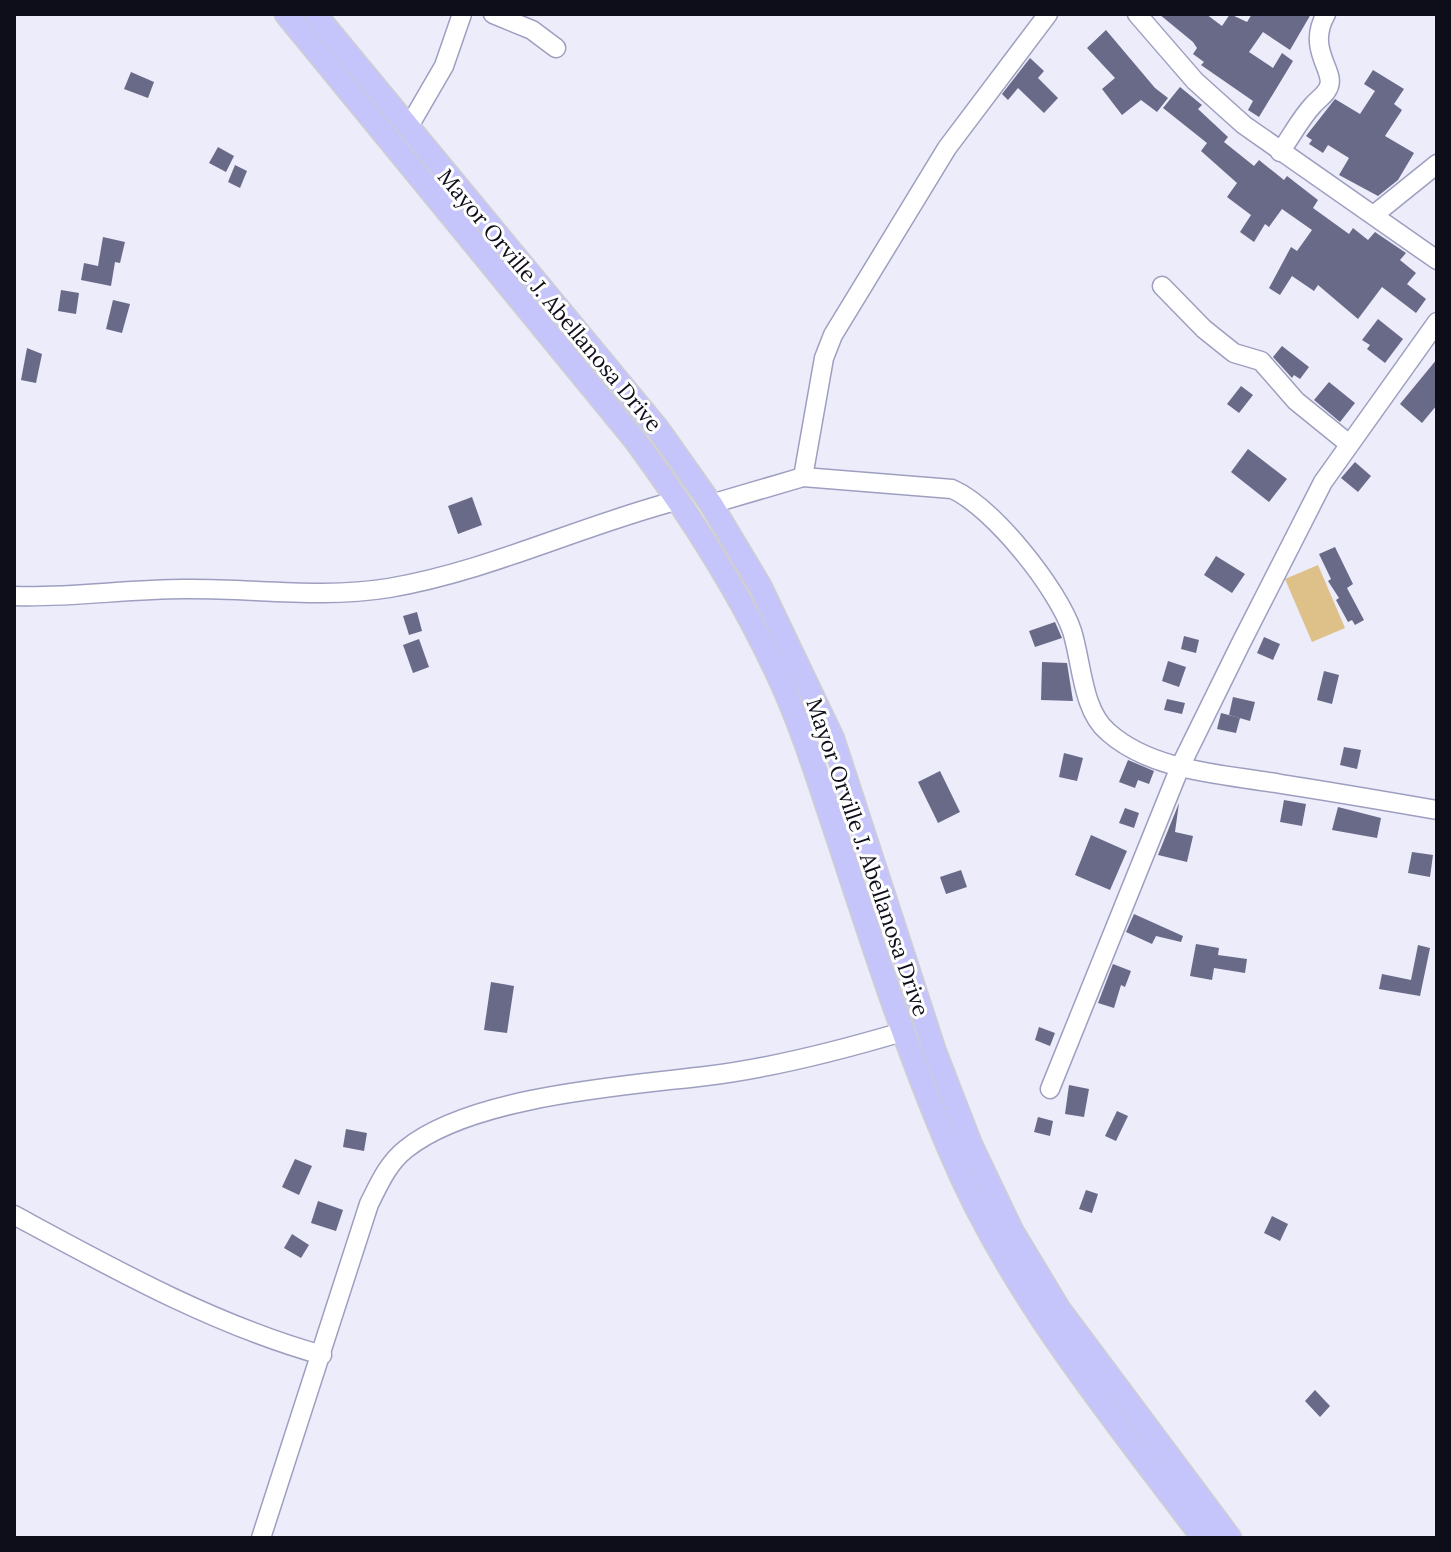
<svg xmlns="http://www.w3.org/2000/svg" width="1451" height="1552" font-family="Lora,serif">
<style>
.garden{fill:#dec089}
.building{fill:#696a88}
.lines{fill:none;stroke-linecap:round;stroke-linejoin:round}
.minor-casing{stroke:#9e9fc0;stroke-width:21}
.major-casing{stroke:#cfcfd1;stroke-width:25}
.minor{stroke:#fff;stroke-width:18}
.major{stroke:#c5c4fb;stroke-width:22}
.labels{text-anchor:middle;stroke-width:6;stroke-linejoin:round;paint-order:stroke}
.street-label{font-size:22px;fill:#0e0e1a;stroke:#fff}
</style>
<rect width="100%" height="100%" fill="#ececfb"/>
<polygon class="garden" points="1318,565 1345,628 1312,642 1285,579"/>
<g class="building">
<polygon points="1159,14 1206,14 1222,26 1230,14 1247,22 1252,14 1311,14 1290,50 1263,32 1249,52 1273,68 1282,53 1293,61 1259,117 1248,110 1253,101 1201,65 1204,62 1193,54 1197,48 1193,42"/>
<polygon points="1106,30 1155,88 1168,98 1157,112 1141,100 1122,115 1102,89 1115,78 1087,48"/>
<polygon points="1030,58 1044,71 1038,78 1058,98 1044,113 1018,88 1008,100 1002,94"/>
<polygon points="1373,70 1404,89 1394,104 1402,110 1385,136 1414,153 1398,180 1378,196 1339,175 1349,158 1328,145 1323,153 1309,144 1312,140 1306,136 1335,99 1360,114 1375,91 1364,84"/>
<polygon points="131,72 154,82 148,98 124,89"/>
<polygon points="1180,87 1202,105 1198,109 1228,137 1224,142 1254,166 1259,160 1284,180 1287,176 1318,200 1313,208 1349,234 1353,228 1368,240 1375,232 1406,253 1400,260 1416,273 1407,284 1426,299 1416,313 1382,287 1358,319 1318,285 1314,291 1292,276 1280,295 1269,288 1291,247 1297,251 1312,230 1282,209 1269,227 1265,224 1254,242 1240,232 1251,215 1227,197 1237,183 1201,151 1207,143 1163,108"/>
<polygon points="218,147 234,156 226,172 209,163"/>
<polygon points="235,165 247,171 240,188 228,182"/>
<polygon points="103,237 125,242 120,263 115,262 111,286 81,280 84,263 98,266"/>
<polygon points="61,290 79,293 76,314 58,311"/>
<polygon points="113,300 130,304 122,333 106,329"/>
<polygon points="1378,319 1403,339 1385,363 1367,349 1370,345 1362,340"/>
<polygon points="1282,346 1309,367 1300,379 1294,375 1292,378 1273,357"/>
<polygon points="27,348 42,354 36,383 21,380"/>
<polygon points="1437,359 1437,405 1422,423 1400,404"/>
<polygon points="1329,382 1355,403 1340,422 1314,400"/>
<polygon points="1241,386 1253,395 1239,413 1227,404"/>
<polygon points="1248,449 1287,479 1269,502 1231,472"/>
<polygon points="1355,462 1371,476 1358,492 1341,478"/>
<polygon points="472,497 482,525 458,534 448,506"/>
<polygon points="1335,547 1353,584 1347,588 1364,620 1355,625 1352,620 1348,622 1336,600 1339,598 1328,581 1331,579 1319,554"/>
<polygon points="1216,556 1245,574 1232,593 1204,575"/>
<polygon points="417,612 422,631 409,635 403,616"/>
<polygon points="1055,622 1062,638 1035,647 1029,631"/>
<polygon points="1184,636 1199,640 1196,653 1181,649"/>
<polygon points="1264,637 1280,644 1273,660 1257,653"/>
<polygon points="419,639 429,667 413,673 403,645"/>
<polygon points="1168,661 1186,667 1179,687 1162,681"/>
<polygon points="1042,662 1067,663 1073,701 1041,700"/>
<polygon points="1324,671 1339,675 1332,704 1317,700"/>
<polygon points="1233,697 1255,702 1250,721 1229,715"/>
<polygon points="1167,699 1185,703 1182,714 1164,710"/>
<polygon points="1221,713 1240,718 1236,733 1217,729"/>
<polygon points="1344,747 1361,750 1357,769 1340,765"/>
<polygon points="1064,753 1083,758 1077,781 1059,777"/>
<polygon points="1128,760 1154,771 1149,784 1138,780 1135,788 1119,782"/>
<polygon points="940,771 960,812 938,823 918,782"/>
<polygon points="1284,800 1306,804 1302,826 1280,822"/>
<polygon points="1179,803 1175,832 1193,836 1187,862 1158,855"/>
<polygon points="1338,807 1381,818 1377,838 1332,830"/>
<polygon points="1125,808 1139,813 1134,828 1119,823"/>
<polygon points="1091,835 1127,851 1110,890 1075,875"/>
<polygon points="1412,852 1433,855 1430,877 1408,873"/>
<polygon points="961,870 967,887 946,894 940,877"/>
<polygon points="1134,914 1183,936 1181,942 1156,936 1152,944 1126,932"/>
<polygon points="1196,944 1219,948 1218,955 1247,959 1245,973 1214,968 1212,980 1190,976"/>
<polygon points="1418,945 1430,948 1420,996 1379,989 1382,974 1411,980"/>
<polygon points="1113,964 1131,971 1125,987 1121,985 1114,1008 1098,1003"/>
<polygon points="491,982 514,986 507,1033 484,1030"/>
<polygon points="1039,1027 1055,1033 1050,1046 1035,1040"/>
<polygon points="1069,1085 1089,1089 1084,1117 1065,1114"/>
<polygon points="1117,1111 1128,1116 1116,1141 1105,1136"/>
<polygon points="1038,1117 1053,1121 1050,1136 1034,1132"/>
<polygon points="346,1129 367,1133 364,1151 343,1147"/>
<polygon points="295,1159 312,1166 299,1195 282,1187"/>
<polygon points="1086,1190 1098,1194 1092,1213 1079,1209"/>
<polygon points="318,1201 343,1210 336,1231 311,1223"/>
<polygon points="1272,1216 1288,1224 1280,1241 1264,1233"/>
<polygon points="292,1234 309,1245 301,1258 284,1248"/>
<polygon points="1315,1390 1330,1406 1320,1417 1305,1401"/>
</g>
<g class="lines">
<g class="minor-casing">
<g id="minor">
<polyline points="493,14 532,30 556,48"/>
<polyline points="1137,14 1195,81 1244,125 1437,260"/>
<polyline points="408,128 444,66 462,14"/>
<path d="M 1280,152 C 1291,137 1300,119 1313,105 C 1318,99 1327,94 1329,86 C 1335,70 1306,49 1326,14"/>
<polyline points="1375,214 1437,164"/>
<polyline points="1162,286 1204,329 1234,353 1261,361 1296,401 1349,444"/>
<polyline points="803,477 824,358 833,335 947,148 1048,14"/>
<path d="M 711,504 L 803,477 L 952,489 C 993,507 1058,589 1072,631 C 1082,663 1082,710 1108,732 C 1153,772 1224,774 1281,784 C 1333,792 1385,801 1437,810"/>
<path d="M 14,596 C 71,598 127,589 184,589 C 252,588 321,599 389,588 C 489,571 582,525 679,500"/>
<polyline points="1050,1089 1180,767 1241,643 1323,482 1437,322"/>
<path d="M 14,1215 C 112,1268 214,1325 322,1355"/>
<path d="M 261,1538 L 369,1204 C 379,1184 388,1163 406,1149 C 472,1096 624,1086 706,1076 C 773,1068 838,1051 902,1032"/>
</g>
</g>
<g class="major-casing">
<g id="major">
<path d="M 286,14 L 635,440 C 688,512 737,588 775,669 C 802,725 820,786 840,845 C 874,948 907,1051 950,1151 C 1010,1294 1111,1415 1203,1538"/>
<polyline points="315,14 658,429 711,504 760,586 833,739 935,1052 971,1145 1012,1231 1059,1309 1230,1538"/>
</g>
</g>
<use href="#minor" class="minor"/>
<use href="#major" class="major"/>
</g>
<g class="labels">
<g class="street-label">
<text transform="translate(550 300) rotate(50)" y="8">Mayor Orville J. Abellanosa Drive</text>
<text transform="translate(868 857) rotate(71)" y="8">Mayor Orville J. Abellanosa Drive</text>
</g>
</g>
<rect width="1451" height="1552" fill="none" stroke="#0e0e1a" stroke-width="32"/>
</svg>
